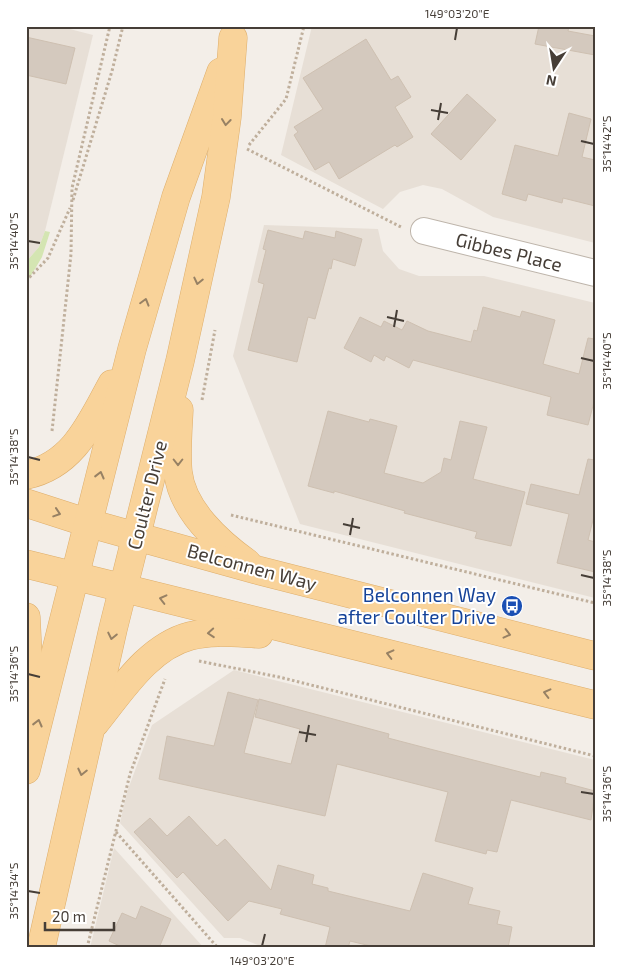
<svg xmlns="http://www.w3.org/2000/svg" width="621" height="974" font-family="'Exo 2',sans-serif">
<style>
.residential{fill:#e7dfd6}
.green{fill:#d4e5b2}
.building{fill:#d4c9be;stroke:#cec0b1}
.lines{fill:none;stroke-linecap:round;stroke-linejoin:round}
.minor-casing{stroke:#beb5ab;stroke-width:28}
.primary-casing{stroke:#deae6b;stroke-width:29}
.path{stroke:#bfaf9c;stroke-width:3;stroke-dasharray:2.5 2.5;stroke-linecap:butt}
.minor{stroke:#fff;stroke-width:26}
.primary{stroke:#f9d39a;stroke-width:28}
.oneway{stroke:#978164}
.ticks{fill:none;stroke:#463e37;stroke-width:2}
.labels{text-anchor:middle;stroke-width:4;stroke-linejoin:round;paint-order:stroke}
.street-label{font-size:19px;fill:#463e37;stroke:#fff}
.transit-label{font-size:19px;fill:#164399;stroke:#fff;text-anchor:end}
.neatline{fill:none;stroke:#463e37;stroke-width:2}
.ticks-label{font-size:12px;text-anchor:middle;fill:#463e37}
</style>
<rect width="100%" height="100%" fill="#f3eee8"/>
<g class="residential">
<polygon points="26,26 58,26 93,35 45,231 39,247 26,262"/>
<polygon points="312,26 595,26 595,243 493,217 442,189 423,185 400,192 383,209 281,155"/>
<polygon points="264,225 378,229 383,251 399,269 419,276 484,276 595,303 595,598 300,524 233,356"/>
<polygon points="234,670 595,760 595,948 266,948 240,938 224,938 120,823 127,792 152,725"/>
<polygon points="114,848 204,948 90,948"/>
</g>
<polygon class="green" points="45,231 50,232 42,257 26,284 26,262 39,247"/>
<g class="building">
<polygon points="539,26 569,26 568,31 595,36 595,55 535,44"/>
<polygon points="26,37 75,48 66,84 26,75"/>
<polygon points="366,39 391,80 398,76 411,97 395,107 413,137 397,147 395,145 339,179 329,162 315,170 294,135 298,132 294,127 323,109 303,78"/>
<polygon points="467,94 496,120 461,160 431,134"/>
<polygon points="569,113 591,119 582,157 595,160 595,206 563,198 562,203 528,194 526,201 502,194 515,145 558,156"/>
<polygon points="268,230 303,239 305,231 335,238 336,231 362,239 355,266 333,259 331,269 329,268 315,319 308,317 297,362 248,350 264,284 258,282 266,250 263,249"/>
<polygon points="483,307 520,317 522,311 555,320 543,364 579,374 588,338 595,339 595,398 588,425 547,415 551,397 413,360 409,368 386,356 384,361 374,355 371,362 344,348 360,317 381,327 384,321 402,330 407,321 428,331 471,342 474,330 477,331"/>
<polygon points="328,411 369,422 370,419 397,426 384,473 423,483 441,472 444,458 451,460 460,421 487,427 473,479 525,492 511,546 475,538 477,532 404,513 405,511 334,491 334,493 308,486"/>
<polygon points="588,459 595,460 595,512 588,540 595,542 595,572 557,563 569,514 526,504 531,484 579,495"/>
<polygon points="228,692 258,700 244,753 291,764 300,729 255,717 259,699 389,734 388,738 430,749 540,777 541,772 566,778 565,783 595,791 591,820 511,800 497,852 487,850 486,854 435,841 448,792 337,764 325,816 159,779 167,736 214,746"/>
<polygon points="189,816 217,846 225,839 271,890 278,865 314,875 312,884 328,888 328,891 410,911 423,873 473,888 468,904 500,911 497,924 512,927 508,948 379,948 350,941 348,948 325,948 330,927 280,914 282,909 249,901 228,921 183,872 177,878 134,832 150,818 167,836"/>
<polygon points="141,906 171,919 159,948 124,948 109,941 122,913 136,919"/>
</g>
<g class="lines">
<g class="minor-casing">
<polyline id="minor" points="424,231 595,273"/>
</g>
<g class="primary-casing">
<g id="primary">
<path d="M 179,410 C 178,430 176,452 178,472 C 182,510 219,543 247,563"/>
<path d="M 26,475 C 74,465 91,422 112,384"/>
<polyline points="26,503 88,523 257,570 595,656"/>
<polyline points="26,564 595,705"/>
<polyline points="26,617 29,680 26,698"/>
<path d="M 95,723 C 121,691 148,647 190,636 C 212,630 236,633 259,634"/>
<polyline points="26,770 132,349 176,197 221,72"/>
<polyline points="41,948 113,629 180,361 216,197 227,117 233,38"/>
</g>
</g>
<g class="path">
<polyline points="249,145 286,99 304,26"/>
<polyline points="247,149 401,227"/>
<polyline points="73,200 112,71 123,26"/>
<polyline points="26,281 48,258 70,208"/>
<polyline points="202,400 215,330"/>
<polyline points="52,431 71,254 72,188 110,26"/>
<polyline points="231,515 595,603"/>
<polyline points="199,661 279,677 595,756"/>
<polyline points="116,832 218,948"/>
<polyline points="87,948 130,774 165,679"/>
</g>
<use href="#minor" class="minor"/>
<use href="#primary" class="primary"/>
</g>
<defs><path id="oneway-chevron" d="M-2-3.5L2.5 0L-2 3.5" fill="none" stroke-width="1.6" stroke-linecap="round" stroke-linejoin="round" transform="scale(1.25)"/></defs>
<g class="oneway">
<use href="#oneway-chevron" transform="translate(226 122) rotate(97)"/>
<use href="#oneway-chevron" transform="translate(198 281) rotate(103)"/>
<use href="#oneway-chevron" transform="translate(145 302) rotate(-74)"/>
<use href="#oneway-chevron" transform="translate(178 462) rotate(90)"/>
<use href="#oneway-chevron" transform="translate(100 475) rotate(-76)"/>
<use href="#oneway-chevron" transform="translate(57 513) rotate(18)"/>
<use href="#oneway-chevron" transform="translate(163 599) rotate(-166)"/>
<use href="#oneway-chevron" transform="translate(211 633) rotate(176)"/>
<use href="#oneway-chevron" transform="translate(507 634) rotate(14)"/>
<use href="#oneway-chevron" transform="translate(112 636) rotate(102)"/>
<use href="#oneway-chevron" transform="translate(390 654) rotate(-166)"/>
<use href="#oneway-chevron" transform="translate(547 693) rotate(-166)"/>
<use href="#oneway-chevron" transform="translate(38 723) rotate(-76)"/>
<use href="#oneway-chevron" transform="translate(82 772) rotate(103)"/>
</g>
<path class="ticks" d="M 455,40 L 457,28M 431,110 L 448,113M 438,120 L 441,103M 581,141 L 594,144M 28,241 L 40,243M 387,317 L 404,321M 394,327 L 397,310M 581,358 L 594,361M 28,457 L 40,460M 343,524 L 360,528M 350,535 L 353,518M 581,575 L 594,578M 28,674 L 40,677M 299,732 L 316,735M 306,742 L 309,725M 581,792 L 594,794M 28,891 L 40,893M 262,946 L 265,934"/>
<defs>
<g id="bus-disc" transform="scale(1.125)"><circle r="9.5" fill="#1a4fb4" stroke="#fff"/><path d="M-5-6H5V4H4V6H2V4H-2V6H-4V4H-5ZM-3.5-4V0h7V-4ZM-3.5 1.2v1.5H-2V1.2ZM2 1.2v1.5H3.5V1.2Z" fill="#fff"/></g>
</defs>
<g fill-rule="evenodd">
<use href="#bus-disc" x="512" y="606"/>
</g>
<g class="labels">
<g class="street-label">
<text transform="translate(509 252) rotate(14)" y="7">Gibbes Place</text>
<text transform="translate(147 495) rotate(-76)" y="7">Coulter Drive</text>
<text transform="translate(252 567) rotate(15)" y="7">Belconnen Way</text>
</g>
<g class="transit-label">
<text x="496" y="602">Belconnen Way<tspan x="496" dy="22">after Coulter Drive</tspan></text>
</g>
</g>
<rect width="621" height="974" fill="none" stroke="#ffffff" stroke-width="55"/>
<g transform="translate(554 68) rotate(192)" stroke="#ffffff" stroke-width="4" paint-order="stroke">
<path d="M0-4L9 19L0 12L-9 19Z" fill="#463e37"/>
<text y="-8" font-size="14" font-weight="bold" text-anchor="middle" fill="#463e37">N</text>
</g>
<path d="M45 922v8h69v-8" fill="none" stroke="#463e37" stroke-width="2.5"/>
<text x="52" y="922" font-size="15" fill="#463e37" stroke="#ffffff" stroke-width="4" paint-order="stroke">20 m</text>
<rect x="28" y="28" width="566" height="918" class="neatline"/>
<g class="ticks-label">
<text x="457" y="18">149°03'20"E</text>
<text transform="translate(607 144) rotate(-90)" y="4">35°14'42"S</text>
<text transform="translate(14 241) rotate(-90)" y="4">35°14'40"S</text>
<text transform="translate(607 361) rotate(-90)" y="4">35°14'40"S</text>
<text transform="translate(14 457) rotate(-90)" y="4">35°14'38"S</text>
<text transform="translate(607 578) rotate(-90)" y="4">35°14'38"S</text>
<text transform="translate(14 674) rotate(-90)" y="4">35°14'36"S</text>
<text transform="translate(607 794) rotate(-90)" y="4">35°14'36"S</text>
<text transform="translate(14 891) rotate(-90)" y="4">35°14'34"S</text>
<text x="262" y="965">149°03'20"E</text>
</g>
</svg>
